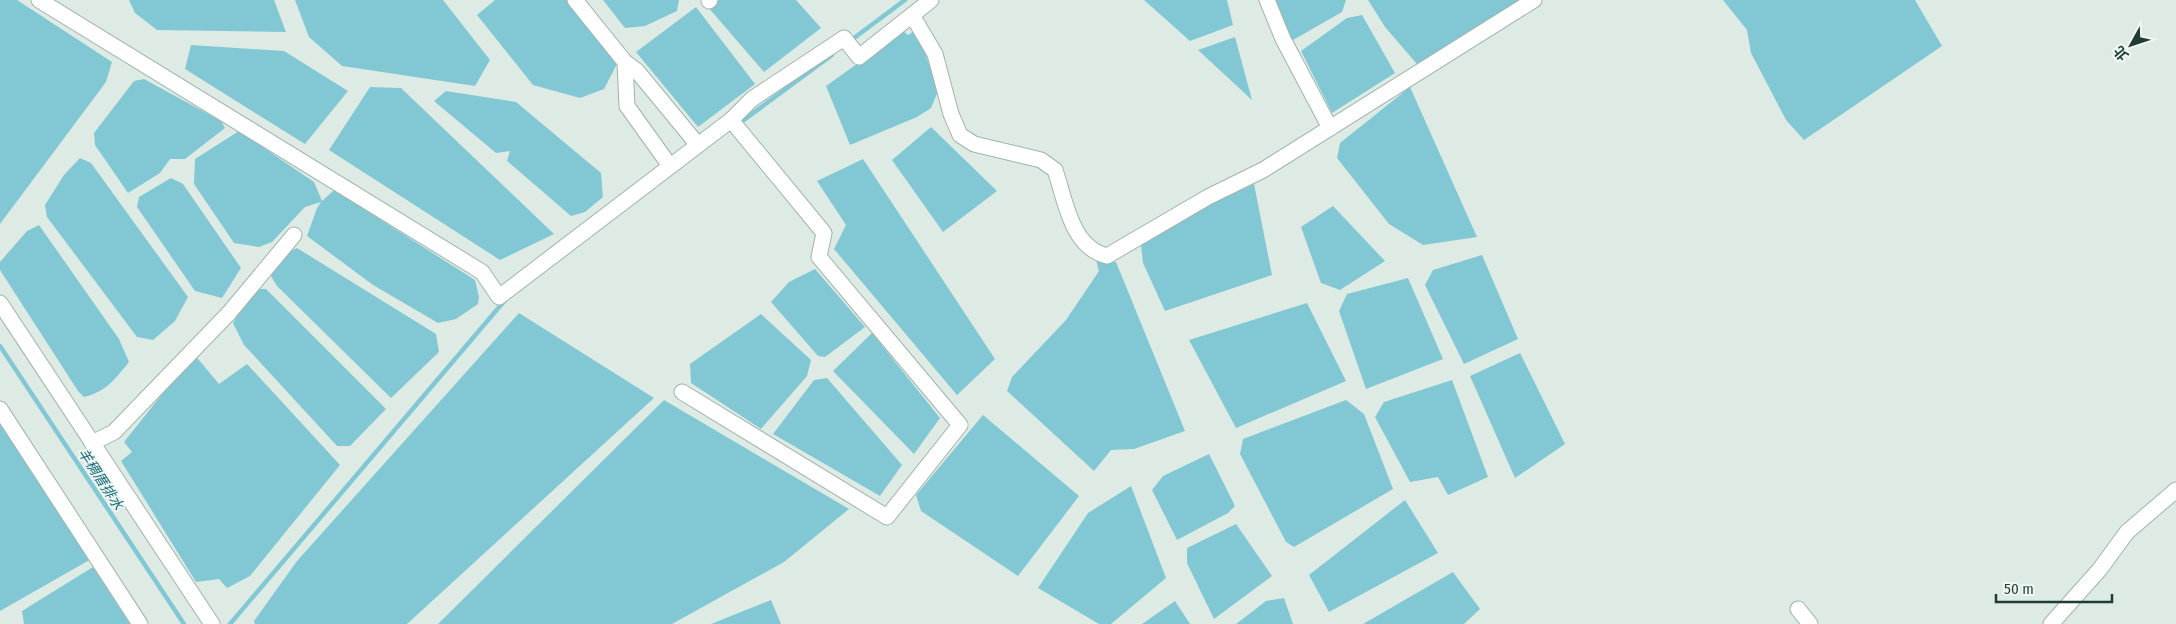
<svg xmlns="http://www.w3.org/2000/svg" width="2176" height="624" font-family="'Fira Sans Condensed','Noto Sans TC',sans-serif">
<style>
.water{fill:#82c8d4}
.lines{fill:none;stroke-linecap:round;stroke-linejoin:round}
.stream{stroke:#82c8d4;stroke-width:4.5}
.minor-casing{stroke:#a1b3ac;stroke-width:17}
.minor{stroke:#fff;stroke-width:15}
.labels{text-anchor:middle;stroke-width:4;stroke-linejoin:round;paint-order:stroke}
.water-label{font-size:14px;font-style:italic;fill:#166a7a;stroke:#eff7f3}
</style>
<rect width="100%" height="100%" fill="#deebe5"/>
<g class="water">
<polygon points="0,0 17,0 112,62 106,82 0,224"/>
<polygon points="129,0 274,0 286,32 157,30 135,13"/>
<polygon points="295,0 443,0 490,60 475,86 342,66 309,37"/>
<polygon points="495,0 572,0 619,60 604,89 580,98 533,85 477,15"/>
<polygon points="603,0 679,0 677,11 645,26 625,28"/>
<polygon points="717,0 796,0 821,28 764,72 707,6"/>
<polygon points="1144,0 1227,0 1233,25 1190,41"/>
<polygon points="1266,0 1346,0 1342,12 1286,44"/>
<polygon points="1368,0 1522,0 1417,64 1385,27"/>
<polygon points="1723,0 1915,0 1942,46 1804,140 1786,120 1751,53 1747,30"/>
<polygon points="696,7 755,84 698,127 636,52"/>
<polygon points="1362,15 1395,73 1332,113 1301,51 1347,18"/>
<polygon points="917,29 938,91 931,108 917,117 850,145 826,86 903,31 908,35"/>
<polygon points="1235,37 1252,100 1198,50"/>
<polygon points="191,45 284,51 348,91 305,144 185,69"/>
<polygon points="144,79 221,121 225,128 185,159 170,159 160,173 128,193 95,145 94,133 134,81"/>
<polygon points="370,87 401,88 554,234 500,260 329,150"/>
<polygon points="1410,87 1477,237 1423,245 1389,224 1337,158 1340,143"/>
<polygon points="446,91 516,102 601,173 603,197 585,212 571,216 507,161 510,151 496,153 434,101"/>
<polygon points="931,127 997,191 943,232 892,160"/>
<polygon points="239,131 314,182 322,201 334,190 475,280 479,297 478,304 456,319 438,323 373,285 307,236 317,208 321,202 305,207 272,242 259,247 234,243 194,184 195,159"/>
<polygon points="80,158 91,163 188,297 175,321 153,340 137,337 47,217 45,205 64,175"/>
<polygon points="863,159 995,359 957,395 834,249 846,225 817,181"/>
<polygon points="171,178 183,184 241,268 222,298 195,291 137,207 139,197"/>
<polygon points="1254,184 1272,275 1165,311 1143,263 1140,235"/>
<polygon points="1333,206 1385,261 1340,290 1321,283 1301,227"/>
<path d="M 39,225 L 119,339 L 129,362 C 115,379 106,392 84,397 L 78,391 L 0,270 L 0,262 L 27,231 Z"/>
<polygon points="297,248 436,334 439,352 391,398 277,286 268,271 289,252"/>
<polygon points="1482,255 1518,339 1464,364 1425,285 1433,270"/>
<polygon points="1096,260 1116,262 1185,431 1134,449 1111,450 1094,471 1007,391 1012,377 1066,320 1099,271"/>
<polygon points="815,269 865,327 825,357 818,356 771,302 789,282"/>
<polygon points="1408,278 1443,359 1366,389 1339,311 1347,294"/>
<polygon points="253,289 266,289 386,409 350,446 337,446 244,345 233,323"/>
<polygon points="1307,303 1346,381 1236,428 1189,340"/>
<polygon points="519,313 654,398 407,624 255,624 254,621 297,561"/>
<polygon points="761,314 811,360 807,376 761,429 691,383 690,364"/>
<polygon points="872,333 940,418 914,454 833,371"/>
<polygon points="1520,353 1565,444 1515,478 1470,376"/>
<polygon points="194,354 219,384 247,364 340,465 250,576 227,588 219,579 196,582 121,461 132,452 124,442"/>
<polygon points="827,378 902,465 880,496 773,434 814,380"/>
<polygon points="1452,380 1488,477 1448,495 1438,477 1410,482 1375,417 1384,402"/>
<polygon points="664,400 849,509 784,562 672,624 438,624"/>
<polygon points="1346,400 1364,414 1393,489 1294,547 1286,542 1240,454 1243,439"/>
<polygon points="983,415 1079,496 1018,576 921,511 916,495"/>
<polygon points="0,418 93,558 0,611"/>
<polygon points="1209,454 1235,506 1228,513 1177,540 1152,490 1163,476"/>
<polygon points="1131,486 1166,578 1111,624 1099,624 1038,588 1088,513"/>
<polygon points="1405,500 1438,553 1329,612 1309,575"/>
<polygon points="1236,524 1272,576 1214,619 1187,563 1187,548"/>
<polygon points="93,567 130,624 24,624 22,611"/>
<polygon points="1453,572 1480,609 1464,624 1363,624"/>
<polygon points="1284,598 1293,624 1236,624 1266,601"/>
<polygon points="771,600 781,624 711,624"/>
<polygon points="1175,601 1190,624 1142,624"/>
</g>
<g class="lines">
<g class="stream">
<polyline points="850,41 905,0"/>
<polyline points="737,125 832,55"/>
<polyline points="0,346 184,624"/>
<polyline points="230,624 506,299"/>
</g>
<g class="minor-casing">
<g id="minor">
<polyline points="39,0 482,272 499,297 731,120 752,99 844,38 859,57 931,0"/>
<polyline points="575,0 625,62 627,106 670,166"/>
<polyline points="1267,0 1283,39 1330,128"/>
<polyline points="709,1 710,0"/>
<path d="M 912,15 L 935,54 L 951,114 L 960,135 L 974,144 L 1041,160 L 1055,170 C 1066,202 1071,247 1107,256 L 1208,197 L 1263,170 L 1534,0"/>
<polyline points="625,62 637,71 698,145"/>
<polyline points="0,303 212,624"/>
<polyline points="682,392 887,517 960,425 819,257 824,233 731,120"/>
<polyline points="0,409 140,624"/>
<polyline points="92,443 114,432 229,313 294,235"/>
<polyline points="1798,609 1810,624"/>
<polyline points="2051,624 2100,569 2127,532 2176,490"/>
</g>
</g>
<use href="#minor" class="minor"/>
</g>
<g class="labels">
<g class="water-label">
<text transform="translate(101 479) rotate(57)" y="5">羊稠厝排水</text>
</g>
</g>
<g transform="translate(2131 45) rotate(230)" stroke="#eff7f3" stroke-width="4" paint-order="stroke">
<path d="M0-4L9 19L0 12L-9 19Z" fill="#1f3b34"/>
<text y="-8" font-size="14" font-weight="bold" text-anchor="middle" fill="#1f3b34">北</text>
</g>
<path d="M1996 594v8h116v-8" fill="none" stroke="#1f3b34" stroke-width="2.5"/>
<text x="2004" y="594" font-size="15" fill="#1f3b34" stroke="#eff7f3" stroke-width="4" paint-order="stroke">50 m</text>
</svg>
